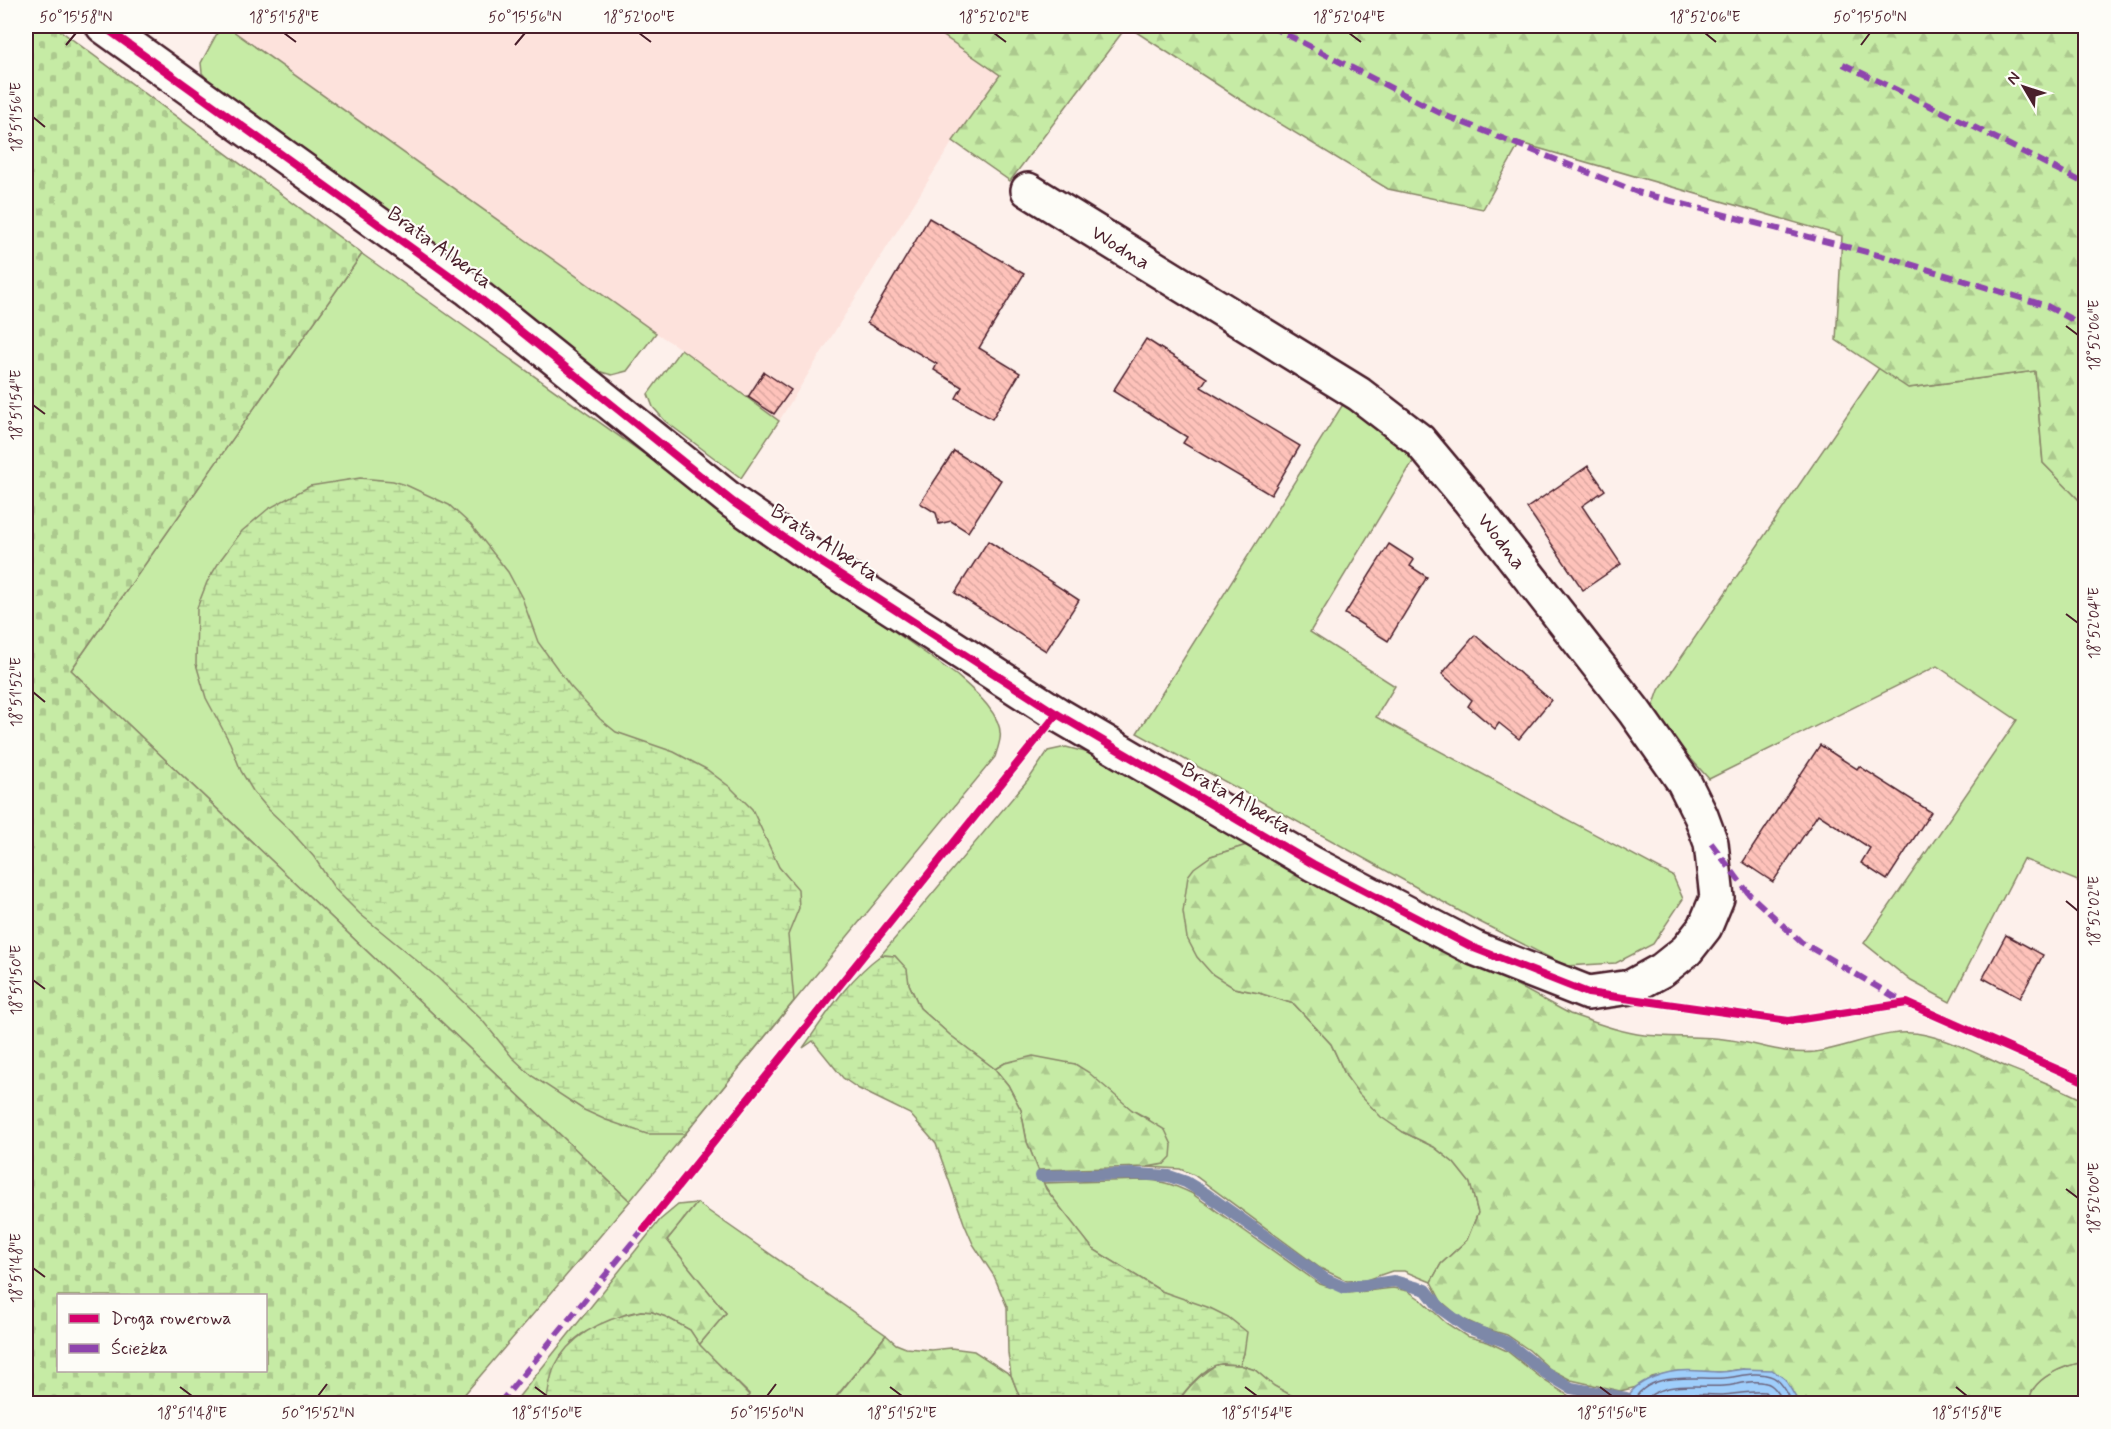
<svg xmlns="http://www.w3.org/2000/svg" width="2111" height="1429" font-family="Mynerve,sans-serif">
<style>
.built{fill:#fde2dc}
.green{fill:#c6eba5;stroke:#888568;stroke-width:1.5}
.forest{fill:url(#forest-firs);stroke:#888568;stroke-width:1.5}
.wetland{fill:url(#wetland-marsh);stroke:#888568;stroke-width:1.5}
.cemetery{fill:url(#cemetery-stones);stroke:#888568;stroke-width:1.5;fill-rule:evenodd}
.water{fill:#9fcefb;stroke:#7d88a8;stroke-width:1.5}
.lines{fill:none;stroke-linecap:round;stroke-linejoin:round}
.shore{stroke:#6c657e;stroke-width:1.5}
.stream{stroke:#7d88a8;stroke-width:12}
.building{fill:url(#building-back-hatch);stroke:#4a1f2b;stroke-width:1.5}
.minor-casing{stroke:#4a1f2b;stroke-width:38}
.minor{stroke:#fdfcf7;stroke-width:33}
.quiet{stroke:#8e44ad;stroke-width:6;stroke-dasharray:12 6;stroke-linecap:butt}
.cycleway-casing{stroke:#fdfcf7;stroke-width:11}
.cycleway{stroke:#d6006c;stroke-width:8}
.ticks{fill:none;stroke:#4a1f2b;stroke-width:2}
.labels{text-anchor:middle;stroke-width:4.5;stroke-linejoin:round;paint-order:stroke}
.street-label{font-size:21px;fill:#4a1f2b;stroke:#fdfcf7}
.neatline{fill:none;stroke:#4a1f2b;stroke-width:2}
.ticks-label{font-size:15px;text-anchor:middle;fill:#4a1f2b}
</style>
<defs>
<pattern id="forest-firs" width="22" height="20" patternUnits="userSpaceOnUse" patternTransform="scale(1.5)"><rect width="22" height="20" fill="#c6eba5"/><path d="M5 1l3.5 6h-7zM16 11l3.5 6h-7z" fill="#acc98e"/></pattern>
<pattern id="wetland-marsh" width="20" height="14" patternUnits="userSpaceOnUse" patternTransform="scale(1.5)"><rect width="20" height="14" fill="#c6eba5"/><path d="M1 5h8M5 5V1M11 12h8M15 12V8" fill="none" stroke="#acc98e"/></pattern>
<pattern id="cemetery-stones" width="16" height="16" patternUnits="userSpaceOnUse" patternTransform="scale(1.5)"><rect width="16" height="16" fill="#c6eba5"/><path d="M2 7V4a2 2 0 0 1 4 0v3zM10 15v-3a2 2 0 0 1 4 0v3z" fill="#acc98e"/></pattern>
<pattern id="building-back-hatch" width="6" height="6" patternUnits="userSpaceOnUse" patternTransform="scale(1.5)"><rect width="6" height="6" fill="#fec2ba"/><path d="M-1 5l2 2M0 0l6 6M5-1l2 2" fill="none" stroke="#dba6a0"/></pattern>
</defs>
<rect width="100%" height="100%" fill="#fdf0eb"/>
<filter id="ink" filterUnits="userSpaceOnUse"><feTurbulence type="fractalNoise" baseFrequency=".0167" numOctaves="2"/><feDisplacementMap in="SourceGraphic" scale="12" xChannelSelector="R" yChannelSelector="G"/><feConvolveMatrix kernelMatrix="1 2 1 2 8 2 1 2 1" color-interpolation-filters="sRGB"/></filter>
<g filter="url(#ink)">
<polygon class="built" points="226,26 929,26 1000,75 953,141 779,421 681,349 656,333"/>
<g class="green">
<polygon points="221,26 226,26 656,333 627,371 612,375 594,370 215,88 202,73 201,63"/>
<path d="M 362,254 L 956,675 C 972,689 1004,715 1000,739 C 999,745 997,751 995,757 L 630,1201 L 71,670 Z"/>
<polygon points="681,349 779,421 741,478 665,421 653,407 648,394"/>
<polygon points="1879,368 1909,388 2035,371 2043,463 2085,506 2085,884 2023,859 1950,1002 1911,981 1864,943 2017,720 1937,666 1709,779 1667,732 1652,710 1659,690"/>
<polygon points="1345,401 1417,455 1310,632 1395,686 1376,717 1673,876 1683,899 1653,944 1616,963 1566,966 1472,918 1137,733"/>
<polygon points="1066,747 1089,753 1247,845 1211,856 1234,988 1259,993 1294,1004 1331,1044 1346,1076 1403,1132 1434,1147 1454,1163 1470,1183 1478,1213 1467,1240 1441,1264 1431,1282 1404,1271 1392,1271 1366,1280 1347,1281 1320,1268 1194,1175 1180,1169 1147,1167 1164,1164 1149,1119 1132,1110 1075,1064 1016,1061 1005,1063 995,1069 950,1035 920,1008 909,984 906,969 895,956 881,955 1031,776 1048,751"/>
<path d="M 1142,1180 C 1161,1180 1174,1185 1191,1193 L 1320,1284 L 1349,1293 L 1393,1288 L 1408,1291 L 1420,1299 L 1446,1323 L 1466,1336 L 1488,1342 L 1507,1351 L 1545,1381 L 1569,1396 L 1575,1403 L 1305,1403 L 1274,1386 L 1255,1370 L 1240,1365 L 1244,1353 L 1184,1301 L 1161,1291 L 1093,1249 L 1055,1202 L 1043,1183 Z"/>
<polygon points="697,1203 886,1335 831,1403 744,1403 749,1394 699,1345 726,1313 667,1240"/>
<path d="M 2085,1362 L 2085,1403 L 2029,1403 C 2029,1378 2065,1365 2085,1362 Z"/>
</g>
<g class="forest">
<polygon points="929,26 2085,26 2085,506 2043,463 2035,371 1908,388 1836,340 1842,236 1520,143 1483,209 1388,189 1241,100 1127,26 1010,181 953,141 1000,75"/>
<path d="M 1247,845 L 1293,864 L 1570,1014 C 1594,1022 1619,1032 1644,1035 C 1673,1038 1702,1035 1731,1040 C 1760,1044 1785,1055 1815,1052 C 1853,1047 1888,1026 1926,1035 C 1953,1041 1978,1054 2002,1065 C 2030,1076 2059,1087 2085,1101 L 2085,1362 C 2065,1365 2029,1378 2029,1404 L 1799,1403 L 1798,1399 L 1743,1369 L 1723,1372 L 1678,1371 L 1652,1377 L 1637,1387 L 1620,1391 L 1571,1380 L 1550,1369 L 1529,1350 L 1507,1335 L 1483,1328 L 1461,1318 L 1441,1301 L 1431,1282 L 1441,1264 L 1467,1240 L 1478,1213 L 1470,1183 L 1454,1163 L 1434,1147 L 1403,1132 L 1381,1117 L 1359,1094 L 1346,1076 L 1331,1044 L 1294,1004 L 1259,993 L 1234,988 L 1212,974 L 1197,957 L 1187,938 L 1183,912 L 1188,876 L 1194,868 L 1211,856 Z"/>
<polygon points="1033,1056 1075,1064 1088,1072 1132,1110 1165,1130 1172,1145 1171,1157 1164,1164 1147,1167 1038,1170 1027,1142 1021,1110 1008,1085 995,1069 1005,1063"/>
<polygon points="697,1203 667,1240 726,1313 699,1345 690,1330 666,1317 652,1312 641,1311 626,1314 582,1334 573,1341 555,1367 547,1398 547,1403 513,1404 660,1220 678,1205"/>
<polygon points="886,1335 896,1344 906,1348 931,1350 951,1348 974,1351 1011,1375 1022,1403 831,1404"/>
<path d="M 1217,1364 L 1240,1365 L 1255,1370 L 1274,1386 L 1305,1403 L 1177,1404 C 1187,1386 1201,1375 1217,1364 Z"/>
</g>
<g class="wetland">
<polygon points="360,478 393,481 406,485 449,505 471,525 508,572 522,598 538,642 570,686 600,719 616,732 674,752 706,769 730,787 752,809 779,867 798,889 799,908 788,935 794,1001 685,1134 647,1134 606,1120 584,1110 532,1076 512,1057 482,1020 438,978 360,914 335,889 314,857 289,829 269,810 253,791 241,771 230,743 206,698 196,664 197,608 207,582 221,559 242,531 268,509 310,486"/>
<path d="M 881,955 L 895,956 L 907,969 L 909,984 L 920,1008 L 950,1035 L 995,1069 L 1008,1085 L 1021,1110 L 1027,1142 L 1046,1189 L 1093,1249 L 1161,1291 L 1210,1308 L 1228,1317 L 1247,1332 L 1244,1353 L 1240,1365 C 1233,1365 1226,1363 1220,1364 C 1205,1366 1184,1391 1177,1403 L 1022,1403 L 1011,1375 L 1008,1353 L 1007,1307 L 994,1276 L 973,1244 L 964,1223 L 936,1144 L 910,1114 L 859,1089 L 843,1078 L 813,1041 L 803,1048 C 827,1014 847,980 881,955 Z"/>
<path d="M 641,1311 L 652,1312 L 666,1317 L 690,1330 L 700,1345 L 749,1395 L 744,1403 L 547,1403 L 547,1398 C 549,1388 550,1376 555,1366 C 571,1333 607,1318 641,1311 Z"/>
</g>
<path class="cemetery" d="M 26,26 L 54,26 L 362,254 L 71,670 L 630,1201 L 457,1403 L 26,1403 ZM 58,1296 L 266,1296 L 266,1370 L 58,1370 Z"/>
<path class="water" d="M 1743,1369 L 1772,1370 L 1785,1379 L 1799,1403 L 1626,1403 C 1629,1383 1661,1373 1678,1371 C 1692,1369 1707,1372 1720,1372 C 1728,1372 1736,1370 1743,1369 Z"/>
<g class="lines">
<g class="shore">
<path d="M 1632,1404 C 1647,1369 1695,1380 1724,1378 C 1738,1377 1755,1371 1770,1376 C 1781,1379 1788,1394 1793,1404"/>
<path d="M 1640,1404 C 1664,1379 1694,1388 1724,1386 C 1738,1385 1752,1379 1766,1383 C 1775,1385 1780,1396 1785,1404"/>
<path d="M 1653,1404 C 1675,1390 1698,1395 1722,1395 C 1737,1394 1750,1391 1765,1392 L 1774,1404"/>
</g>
<polyline class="stream" points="1041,1176 1135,1174 1169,1176 1186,1182 1206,1194 1325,1279 1345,1288 1394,1281 1426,1290 1441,1309 1466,1327 1506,1342 1546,1373 1571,1388 1626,1398"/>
</g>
<g class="building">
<polygon points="929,218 1024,274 979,348 1020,373 992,419 956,398 962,387 934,370 937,364 867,323"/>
<polygon points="1146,339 1207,378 1201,387 1300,446 1271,495 1183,443 1187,437 1113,391"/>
<polygon points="764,372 791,390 774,414 748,397"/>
<polygon points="954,451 1001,480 968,532 951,521 939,524 936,513 920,503"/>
<polygon points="1588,466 1605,490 1582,506 1621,564 1583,590 1527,508"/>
<polygon points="988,541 1079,600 1046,651 955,593"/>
<polygon points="1389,544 1414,560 1410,566 1427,577 1388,641 1345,614"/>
<polygon points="1475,635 1551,700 1519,739 1499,723 1495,729 1468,706 1472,700 1442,674"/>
<polygon points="1820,745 1857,769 1859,766 1931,812 1887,880 1861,863 1870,848 1818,814 1773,882 1743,862"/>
<polygon points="2006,935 2043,955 2020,998 1983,978"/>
</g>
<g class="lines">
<g class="minor-casing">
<polyline id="minor" points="103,26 467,288 733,502 799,548 1057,714 1313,864 1474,948 1588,993 1631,987 1662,970 1687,950 1705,927 1717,898 1711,843 1701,816 1684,782 1634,711 1470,501 1419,440 1359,394 1028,190"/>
</g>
<use href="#minor" class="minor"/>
<g class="quiet">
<polyline points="1270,26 1444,115 1637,192 1893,259 2047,306 2086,327"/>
<polyline points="1843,64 1972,126 2086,184"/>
<polyline points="1711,843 1749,894 1801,942 1905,1003"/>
<polyline points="499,1404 646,1226"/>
</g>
<g class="cycleway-casing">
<g id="cycleway">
<polyline points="103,26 467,288 733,502 799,548 1057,714 1313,864 1474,948 1588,993 1789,1021 1907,1003 2086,1082"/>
<polyline points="644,1229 1057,714"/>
</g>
</g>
<use href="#cycleway" class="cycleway"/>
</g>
</g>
<path class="ticks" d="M 284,33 L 296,42M 639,33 L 651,42M 994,33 L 1006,42M 1349,33 L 1361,42M 1705,33 L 1716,42M 66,45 L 76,33M 515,45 L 525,33M 1861,45 L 1870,33M 33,117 L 45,127M 2066,326 L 2078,335M 33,405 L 45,414M 2066,614 L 2078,623M 33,692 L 45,702M 2066,901 L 2078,911M 33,980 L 45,989M 2066,1189 L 2078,1198M 33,1268 L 45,1277M 180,1387 L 192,1396M 535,1387 L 547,1396M 890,1387 L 902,1396M 1245,1387 L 1257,1396M 1600,1387 L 1612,1396M 1956,1387 L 1967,1396M 318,1396 L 327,1384M 767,1396 L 776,1384"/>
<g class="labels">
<g class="street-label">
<text transform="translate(440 247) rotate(36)" y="7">Brata Alberta</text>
<text transform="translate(1121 247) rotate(32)" y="7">Wodna</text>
<text transform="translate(1502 541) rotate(52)" y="7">Wodna</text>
<text transform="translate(825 542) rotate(33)" y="7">Brata Alberta</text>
<text transform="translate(1237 798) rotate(30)" y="7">Brata Alberta</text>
</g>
</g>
<rect width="2111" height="1429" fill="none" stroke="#fdfcf7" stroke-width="66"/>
<rect x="57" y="1294" width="210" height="78" fill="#fdfcf7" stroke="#b5a4a5" stroke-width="1.5"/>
<rect x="69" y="1314" width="30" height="9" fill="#d6006c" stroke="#b5a4a5" stroke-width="1.5"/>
<text x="111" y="1324" font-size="18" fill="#4a1f2b">Droga rowerowa</text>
<rect x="69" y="1344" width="30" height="9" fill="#8e44ad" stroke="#b5a4a5" stroke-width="1.5"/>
<text x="111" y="1354" font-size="18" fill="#4a1f2b">Ścieżka</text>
<g transform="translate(2024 87) rotate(309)" stroke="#fdfcf7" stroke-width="4.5" paint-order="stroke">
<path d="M0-4.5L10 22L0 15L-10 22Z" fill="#4a1f2b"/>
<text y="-9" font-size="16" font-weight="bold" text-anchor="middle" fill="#4a1f2b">N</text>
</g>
<rect x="33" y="33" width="2045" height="1363" class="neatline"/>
<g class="ticks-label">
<text x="76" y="22">50°15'58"N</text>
<text x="284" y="22">18°51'58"E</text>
<text x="525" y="22">50°15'56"N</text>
<text x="639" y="22">18°52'00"E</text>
<text x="994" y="22">18°52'02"E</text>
<text x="1349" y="22">18°52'04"E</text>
<text x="1705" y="22">18°52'06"E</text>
<text x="1870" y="22">50°15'50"N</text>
<text transform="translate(16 117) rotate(-90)" y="5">18°51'56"E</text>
<text transform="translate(2094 335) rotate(-90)" y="5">18°52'06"E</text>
<text transform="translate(16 405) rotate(-90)" y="5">18°51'54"E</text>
<text transform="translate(2094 623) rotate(-90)" y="5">18°52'04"E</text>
<text transform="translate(16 692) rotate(-90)" y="5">18°51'52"E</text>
<text transform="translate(2094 911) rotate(-90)" y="5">18°52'02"E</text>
<text transform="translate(16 980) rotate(-90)" y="5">18°51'50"E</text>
<text transform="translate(2094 1198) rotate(-90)" y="5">18°52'00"E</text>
<text transform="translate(16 1268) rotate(-90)" y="5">18°51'48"E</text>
<text x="192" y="1418">18°51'48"E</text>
<text x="318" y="1418">50°15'52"N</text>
<text x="547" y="1418">18°51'50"E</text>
<text x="767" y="1418">50°15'50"N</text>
<text x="902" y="1418">18°51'52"E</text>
<text x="1257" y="1418">18°51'54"E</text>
<text x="1612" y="1418">18°51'56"E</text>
<text x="1967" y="1418">18°51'58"E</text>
</g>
</svg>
